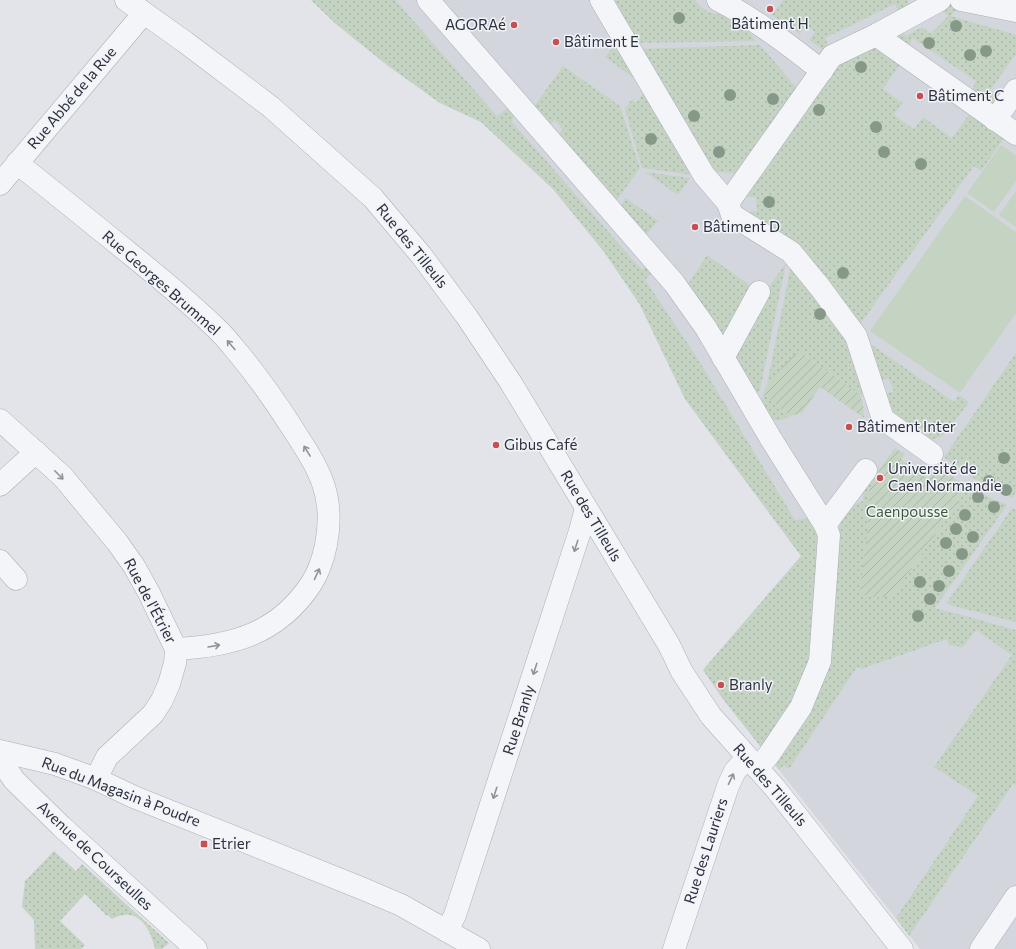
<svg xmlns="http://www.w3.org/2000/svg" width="1016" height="949" font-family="Commissioner,sans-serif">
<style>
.built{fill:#d4d6de}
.grass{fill:url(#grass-dots)}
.garden{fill:url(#garden-furrows)}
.pitch{fill:#c5d3c3}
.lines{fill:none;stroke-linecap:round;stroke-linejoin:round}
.minor-casing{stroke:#abaeb6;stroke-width:23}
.minor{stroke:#f4f5f8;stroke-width:22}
.tree{fill:#869988}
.oneway{stroke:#90929c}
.poi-dot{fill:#c74e51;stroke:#f1f3f7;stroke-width:1.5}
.labels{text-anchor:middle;stroke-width:3;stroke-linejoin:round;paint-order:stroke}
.poi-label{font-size:15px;fill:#2b3040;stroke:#f1f3f7;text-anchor:start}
.street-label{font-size:15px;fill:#2b3040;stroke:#f1f3f7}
.park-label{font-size:15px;fill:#3b5b39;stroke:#f1f3f7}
</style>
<defs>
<pattern id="grass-dots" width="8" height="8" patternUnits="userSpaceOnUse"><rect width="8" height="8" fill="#c5d3c3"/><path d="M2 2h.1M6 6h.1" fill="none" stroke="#a9b5a9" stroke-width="1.8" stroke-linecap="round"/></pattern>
<pattern id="garden-furrows" width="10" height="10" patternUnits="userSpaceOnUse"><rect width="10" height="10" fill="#c5d3c3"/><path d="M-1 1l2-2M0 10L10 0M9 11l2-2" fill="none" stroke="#a9b5a9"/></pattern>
</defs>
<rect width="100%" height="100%" fill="#e2e4e9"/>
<polygon class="built" points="311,0 1016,0 1016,949 920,949 723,699 703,670 801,556 685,399 640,305 605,253 553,189 481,122 440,103 387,65 336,24"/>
<g class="grass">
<polygon points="311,0 395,0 497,116 509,107 514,112 512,122 641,269 649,266 652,272 645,280 696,356 795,520 810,518 820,536 812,640 804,678 786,717 764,751 723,699 703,670 801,556 685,399 640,305 605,253 553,189 481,122 440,103 387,65 336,24"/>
<path d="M 618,0 L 695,0 C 703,12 718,18 731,11 L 756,41 L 630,43 L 608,5 Z"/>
<path d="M 783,0 L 908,0 C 909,7 906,11 901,16 L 895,4 L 825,38 L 830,50 L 828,53 L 809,40 L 815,32 L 806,25 L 800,34 L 772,15 Z"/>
<polygon points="951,5 959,6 951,16 1016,35 1016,54 989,92 1005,98 999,107 983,106 989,97 979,90 972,98 970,96 976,81 912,38 907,52 899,47 895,30 901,27 906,36 922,27 931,34 948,16 940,9"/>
<polygon points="870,43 903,60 883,89 903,103 894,115 914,129 923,117 952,138 970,113 1007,134 981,171 974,166 858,327 741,215 740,207 742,207 743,212 757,211 756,197 742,197 836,59"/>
<polygon points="760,45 800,92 744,174 705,171 635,49"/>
<polygon points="613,47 623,55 638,81 605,57"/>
<polygon points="563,66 620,106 640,168 614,204 555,137 563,130 555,120 547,127 533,108"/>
<polygon points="647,89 693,175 642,168 625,109 632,99 636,103"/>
<polygon points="645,172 690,178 678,195"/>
<polygon points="626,198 658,221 644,237 619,209"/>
<polygon points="707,255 755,289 726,344 687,286"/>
<polygon points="792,261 851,337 866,387 861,398 859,394 802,353 767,384"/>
<polygon points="786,263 760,390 754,396 732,356 763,295"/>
<polygon points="862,338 954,402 959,395 969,402 947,432 940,437 927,441 893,418 882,396 894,391 888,378 877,383"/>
<polygon points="1016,353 1016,492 1012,498 975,479 944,457"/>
<path d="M 763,394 L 790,416 C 775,424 769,420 760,408 Z"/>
<path d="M 875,477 L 872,485 L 869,501 L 893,595 L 968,488 L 1007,505 L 935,608 L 1016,630 L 1016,785 L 1013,784 L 909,936 L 896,918 L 978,796 L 934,767 L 1012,655 L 976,630 L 963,647 L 949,645 L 947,639 L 861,669 L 857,667 L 789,769 L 784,765 L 779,770 L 775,764 L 815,701 L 838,532 C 844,512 843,509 863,501 L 863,490 L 868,478 Z"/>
<polygon points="1012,508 1016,510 1016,622 946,604"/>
<path d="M 54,851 L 76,871 L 82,864 L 169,943 L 162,949 L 155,949 C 152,935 143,913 125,915 C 121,915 116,917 112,919 L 108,915 L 107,916 L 85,894 L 60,921 L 85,945 L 81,949 L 35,949 L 34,920 L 22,907 L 25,881 Z"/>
</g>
<g class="garden">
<polygon points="802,353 859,394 863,403 864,418 820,387 802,413 790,416 763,394 767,384 795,354"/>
<path d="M 895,448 L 905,454 L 901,459 L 928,479 L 937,466 L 968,488 L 893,595 C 880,599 873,598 860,593 L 870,505 C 863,487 885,462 895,448 Z"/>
</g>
<g class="pitch">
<polygon points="1001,145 1016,156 1016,181 994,212 967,193"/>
<polygon points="1016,191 1016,227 999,215"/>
<polygon points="965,196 1016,232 1016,313 960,393 870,331"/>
</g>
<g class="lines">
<g class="minor-casing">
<g id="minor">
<polyline points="126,0 185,42 271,107 373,198 421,255 467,317 511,383 669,645 682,672 711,716 775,788 902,949"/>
<polyline points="428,0 674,283 706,328 771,439 825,525 829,535 820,661 801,707 768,756 757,768"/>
<polyline points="601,0 704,175 728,203 732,215 791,252 819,286 856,336 883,419 932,454"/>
<path d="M 718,0 C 755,19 789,45 822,71"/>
<polyline points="961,0 1016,11"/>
<polyline points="876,35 1016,134"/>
<polyline points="995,120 1016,90"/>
<path d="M 17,163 C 55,193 92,223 129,253 C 160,278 192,304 220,332 C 227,339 233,347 239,354 C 258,377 275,401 291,426 C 318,468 336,493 326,545 C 323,559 319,572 311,584 C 278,634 232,646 176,649"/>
<polyline points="0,184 144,13"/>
<polyline points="728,203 832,56 876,35 940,0"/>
<polyline points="723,358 759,292"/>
<polyline points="0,420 63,477 117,542 134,566 149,593 176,649 175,663 169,684 162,700 153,714 107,757 96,779"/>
<polyline points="0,485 36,452"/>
<polyline points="825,525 866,470"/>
<polyline points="0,561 16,579"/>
<polyline points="0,751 55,764 96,779 134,797 361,888 401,905 479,949"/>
<polyline points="0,759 14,780 61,826 196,949"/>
<polyline points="447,931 455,915 580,531 586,508"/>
<polyline points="674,949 728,786 735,771 747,758"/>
<polyline points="981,949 1016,897"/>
</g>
</g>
<use href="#minor" class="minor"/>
</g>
<g class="tree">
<circle cx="679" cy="18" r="6"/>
<circle cx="956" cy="26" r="6"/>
<circle cx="929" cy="43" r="6"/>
<circle cx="986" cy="51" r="6"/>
<circle cx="970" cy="55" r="6"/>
<circle cx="861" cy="67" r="6"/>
<circle cx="730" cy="95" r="6"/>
<circle cx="773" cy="99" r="6"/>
<circle cx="819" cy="110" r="6"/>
<circle cx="694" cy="116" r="6"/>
<circle cx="876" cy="127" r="6"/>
<circle cx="651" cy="139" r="6"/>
<circle cx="719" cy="152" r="6"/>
<circle cx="884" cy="152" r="6"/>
<circle cx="921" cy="164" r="6"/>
<circle cx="769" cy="202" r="6"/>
<circle cx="843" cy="273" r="6"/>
<circle cx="820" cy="314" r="6"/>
<circle cx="1004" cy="458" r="6"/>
<circle cx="989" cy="481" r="6"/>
<circle cx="1006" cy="490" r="6"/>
<circle cx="978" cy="497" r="6"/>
<circle cx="994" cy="507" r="6"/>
<circle cx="965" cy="515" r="6"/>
<circle cx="956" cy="529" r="6"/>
<circle cx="973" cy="537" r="6"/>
<circle cx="946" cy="543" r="6"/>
<circle cx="962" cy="554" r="6"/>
<circle cx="949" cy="571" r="6"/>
<circle cx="920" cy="582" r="6"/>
<circle cx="939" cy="586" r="6"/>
<circle cx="930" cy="599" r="6"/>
<circle cx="918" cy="616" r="6"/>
</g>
<defs><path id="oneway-shaft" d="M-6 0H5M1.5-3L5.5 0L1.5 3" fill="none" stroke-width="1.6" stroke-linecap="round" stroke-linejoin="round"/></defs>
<g class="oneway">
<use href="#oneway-shaft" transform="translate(231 345) rotate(-130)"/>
<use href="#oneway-shaft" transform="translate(307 451) rotate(-122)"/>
<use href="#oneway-shaft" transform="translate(59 475) rotate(45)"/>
<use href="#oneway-shaft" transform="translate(576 546) rotate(108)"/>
<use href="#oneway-shaft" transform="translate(317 574) rotate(-65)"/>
<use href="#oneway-shaft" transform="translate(214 646) rotate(-10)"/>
<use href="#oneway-shaft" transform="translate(535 669) rotate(108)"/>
<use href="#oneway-shaft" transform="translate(731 779) rotate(-65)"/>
<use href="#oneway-shaft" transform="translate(495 793) rotate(108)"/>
</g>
<g class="poi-dot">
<circle cx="770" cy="9" r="4"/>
<circle cx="514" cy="25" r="4"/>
<circle cx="556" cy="42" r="4"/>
<circle cx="920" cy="96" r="4"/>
<circle cx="695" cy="227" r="4"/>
<circle cx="849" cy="427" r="4"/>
<circle cx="496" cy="445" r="4"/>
<circle cx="880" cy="478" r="4"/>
<circle cx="721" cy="685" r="4"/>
<rect x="200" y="840" width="8" height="8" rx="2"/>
</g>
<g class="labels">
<g class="poi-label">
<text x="770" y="29" text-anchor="middle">Bâtiment H</text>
<text x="506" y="30" text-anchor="end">AGORAé</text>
<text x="564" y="47">Bâtiment E</text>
<text x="928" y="101">Bâtiment C</text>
<text x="703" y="232">Bâtiment D</text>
<text x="857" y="432">Bâtiment Inter</text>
<text x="504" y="450">Gibus Café</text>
<text x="888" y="474">Université de<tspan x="888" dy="17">Caen Normandie</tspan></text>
<text x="729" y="690">Branly</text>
<text x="212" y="849">Etrier</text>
</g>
<g class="street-label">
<text transform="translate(72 98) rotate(-50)" y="5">Rue Abbé de la Rue</text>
<text transform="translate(412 246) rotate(51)" y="5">Rue des Tilleuls</text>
<text transform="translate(161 283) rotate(41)" y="5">Rue Georges Brummel</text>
<text transform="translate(591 516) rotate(59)" y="5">Rue des Tilleuls</text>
<text transform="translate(150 601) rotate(62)" y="5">Rue de l'Étrier</text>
<text transform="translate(519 720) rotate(-72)" y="5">Rue Branly</text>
<text transform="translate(770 785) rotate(49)" y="5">Rue des Tilleuls</text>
<text transform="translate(121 792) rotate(21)" y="5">Rue du Magasin à Poudre</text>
<text transform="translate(706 851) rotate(-72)" y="5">Rue des Lauriers</text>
<text transform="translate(95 856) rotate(43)" y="5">Avenue de Courseulles</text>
</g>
<g class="park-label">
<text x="907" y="517">Caenpousse</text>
</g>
</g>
</svg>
